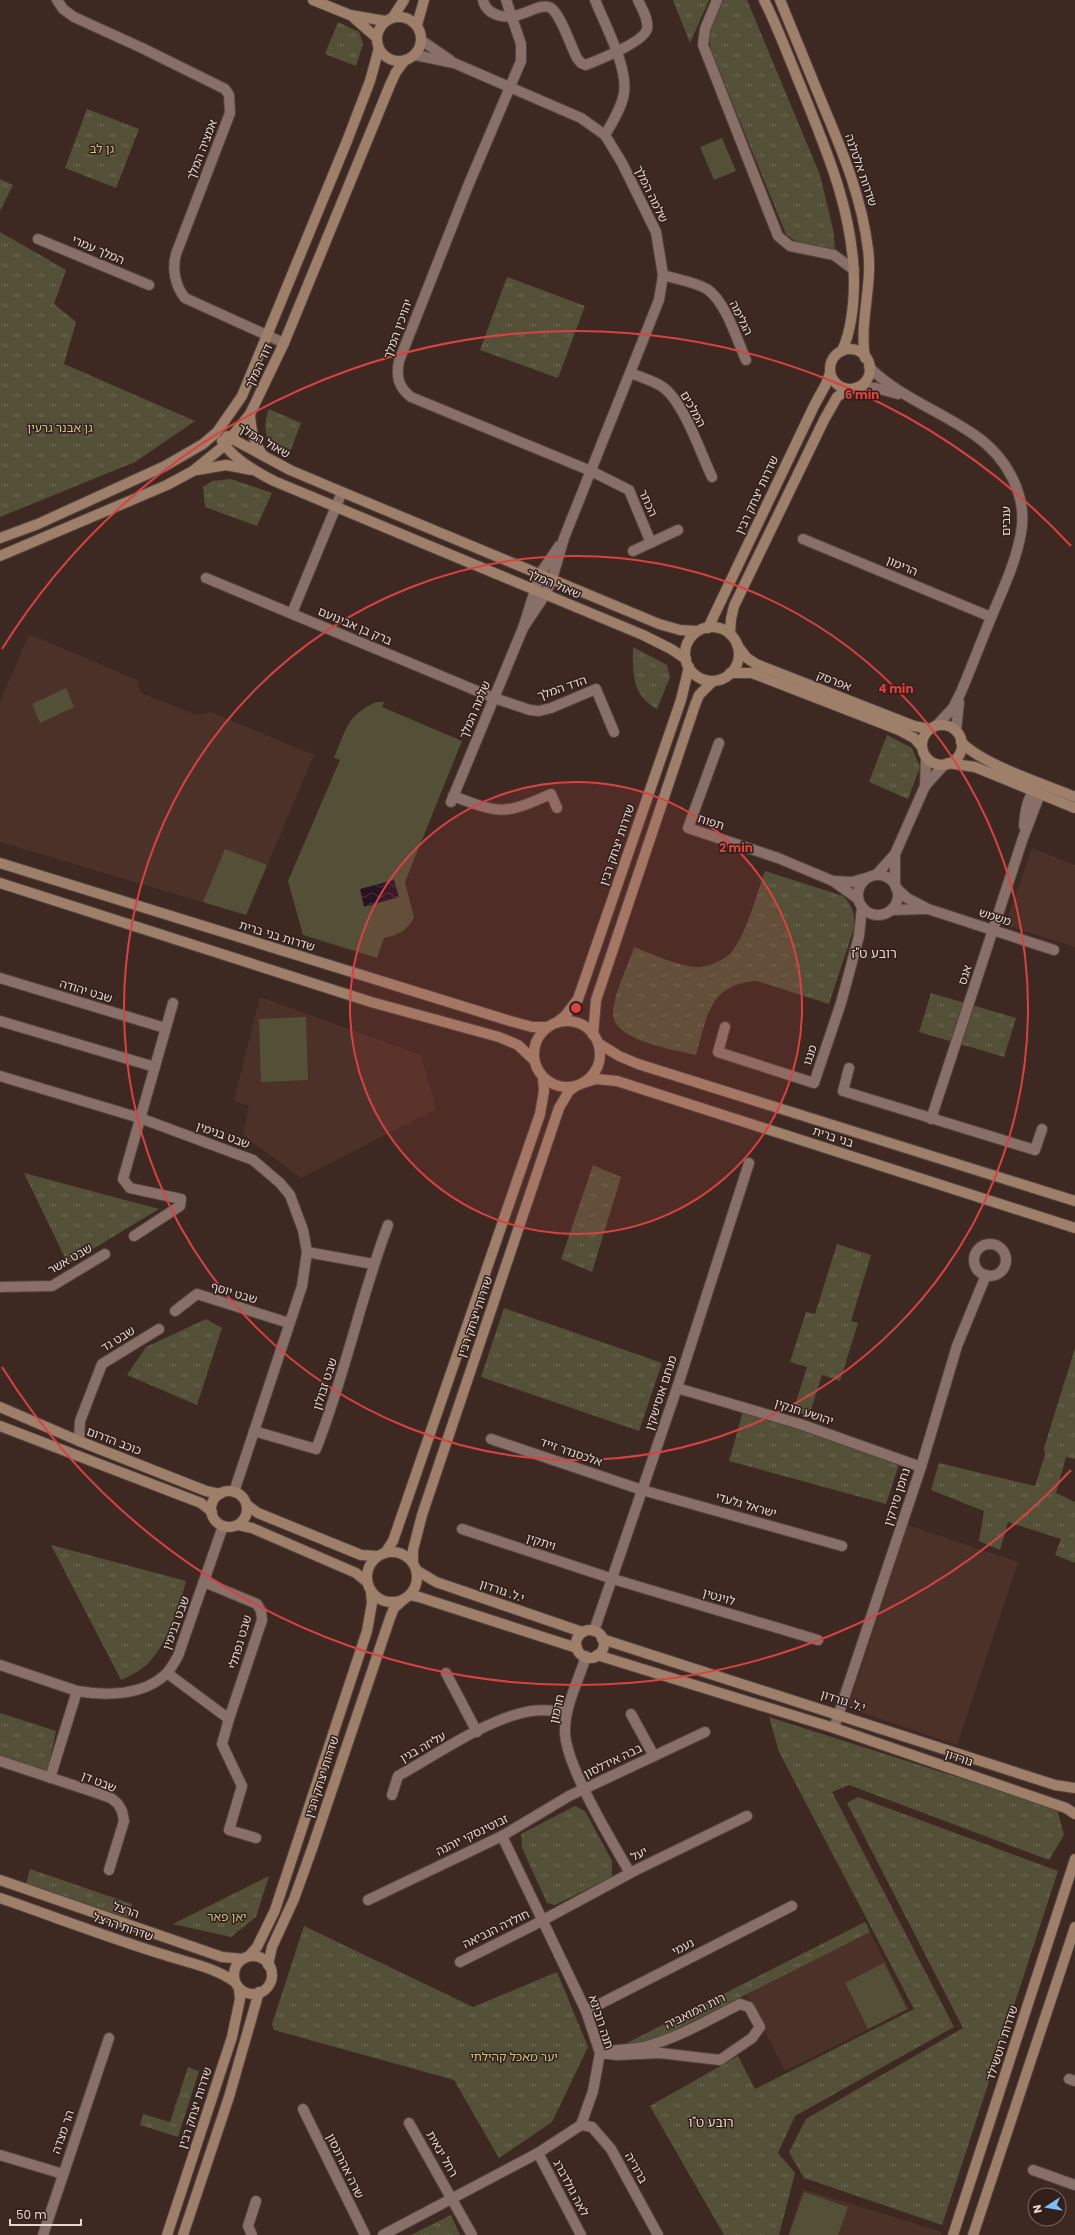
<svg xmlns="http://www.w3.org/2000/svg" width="1075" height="2235" font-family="Poppins,'Noto Sans Hebrew',sans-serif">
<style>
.built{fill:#4c3128}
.grass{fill:url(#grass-tufts)}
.garden{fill:#545038}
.water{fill:url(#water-waves)}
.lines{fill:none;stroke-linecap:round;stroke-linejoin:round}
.street-casing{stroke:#55443f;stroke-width:12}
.secondary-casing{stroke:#55443f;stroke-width:12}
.street{stroke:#887068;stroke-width:10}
.secondary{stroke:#9e7f6a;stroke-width:10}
.ring{fill:none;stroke:#d84242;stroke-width:2}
.labels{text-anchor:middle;stroke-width:3;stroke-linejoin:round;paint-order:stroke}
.park-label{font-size:12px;fill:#cdc38c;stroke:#321f19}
.street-label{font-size:12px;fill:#e4d7d2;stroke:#321f19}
.neighbourhood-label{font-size:13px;fill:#e4d7d2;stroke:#321f19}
.centre{fill:#d84242;stroke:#321f19;stroke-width:2}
.ring-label{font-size:12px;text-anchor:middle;font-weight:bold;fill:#d84242;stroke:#321f19;stroke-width:3;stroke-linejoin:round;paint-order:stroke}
</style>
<defs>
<pattern id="grass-tufts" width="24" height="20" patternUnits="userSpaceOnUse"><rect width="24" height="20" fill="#545038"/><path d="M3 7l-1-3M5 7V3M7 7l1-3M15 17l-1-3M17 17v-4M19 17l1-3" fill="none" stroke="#6c6854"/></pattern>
<pattern id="water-waves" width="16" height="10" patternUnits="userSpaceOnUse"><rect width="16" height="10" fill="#281323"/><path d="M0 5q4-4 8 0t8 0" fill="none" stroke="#473542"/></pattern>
</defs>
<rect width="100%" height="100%" fill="#3d2922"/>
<g class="built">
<polygon points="29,634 137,680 141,693 197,715 211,712 314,755 246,915 0,842 0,702"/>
<polygon points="1032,848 1075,865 1075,947 1005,925"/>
<polygon points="260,997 421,1055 436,1109 301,1178 243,1135 249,1106 234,1101"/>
<polygon points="908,1525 1018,1562 957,1745 848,1708"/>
<polygon points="870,1932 909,2009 785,2071 746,1994"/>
<polygon points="803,2189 942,2232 941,2235 788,2235"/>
</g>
<g class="grass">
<polygon points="673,0 709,0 690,43"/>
<path d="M 721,0 L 747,0 L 820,175 L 833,229 L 835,249 C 816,247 800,247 786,234 L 711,51 L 708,31 Z"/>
<polygon points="338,22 359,32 363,44 356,66 325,54"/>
<polygon points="87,109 139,129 116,188 65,168"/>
<polygon points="0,179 13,185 0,211"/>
<polygon points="0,232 66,270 54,304 76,322 64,364 195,421 135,462 0,517"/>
<polygon points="507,277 585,306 558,378 480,350"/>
<path d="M 269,409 L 301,423 L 288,457 L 271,449 C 265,434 263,425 269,409 Z"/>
<polygon points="231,479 272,493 257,526 205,507 203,487 212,481"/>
<path d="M 633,647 L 667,665 L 670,677 L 657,709 C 631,694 633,674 633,647 Z"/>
<polygon points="887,735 912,748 920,767 908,799 869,782"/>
<path d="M 765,871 L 843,896 C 853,905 855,915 854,928 L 829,1004 L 757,981 C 709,984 707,1017 696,1055 C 676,1050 613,1041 613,1014 C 613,995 628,966 634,947 C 653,954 675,965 695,967 C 707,968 726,960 733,950 C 747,932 757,893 765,871 Z"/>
<polygon points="931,993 1016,1018 1004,1057 919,1032"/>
<polygon points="593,1165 621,1177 592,1272 561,1259"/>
<polygon points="24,1173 159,1209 68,1264"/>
<polygon points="837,1244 871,1255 851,1321 858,1323 840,1381 822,1375 809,1416 793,1411 807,1367 790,1362 806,1312 815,1314"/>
<polygon points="504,1308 662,1363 639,1431 481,1377"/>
<polygon points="206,1319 222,1328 197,1405 127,1375 146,1347"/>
<polygon points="1075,1348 1075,1459 1066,1457 1056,1493 1075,1502 1075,1563 1055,1555 1061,1539 1008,1522 1000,1550 979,1541 984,1511 931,1490 939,1463 1035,1486 1045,1455 1044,1448"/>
<polygon points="744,1408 901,1458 886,1504 729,1461"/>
<path d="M 51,1545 L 186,1581 C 179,1609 165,1653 140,1670 C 134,1674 127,1677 121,1680 Z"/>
<polygon points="0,1713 56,1731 47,1772 0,1756"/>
<polygon points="769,1717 1057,1809 1064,1835 1049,1860 849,1785 832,1792 954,2027 795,2116 778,2153 795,2173 779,2235 724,2235 650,2106 738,2056 755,2089 914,2009 779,1752"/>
<polygon points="858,1797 1058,1871 942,2225 804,2178 789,2152 806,2119 963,2028 847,1803"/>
<polygon points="575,1806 585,1811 612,1861 612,1877 555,1905 547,1903 522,1848 521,1834"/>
<polygon points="30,1869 132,1904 128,1921 25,1888"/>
<polygon points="269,1876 256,1917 231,1937 173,1924"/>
<polygon points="865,1922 870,1932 654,2041 625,2044"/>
<polygon points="304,1926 473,2007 557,1972 588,2047 552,2122 499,2158 454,2080 274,2030 272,2024"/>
<polygon points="188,2067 199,2071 178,2137 140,2125 143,2114 170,2122"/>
<polygon points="451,2215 460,2235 411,2235"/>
</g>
<g class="garden">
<polygon points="722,138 736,171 714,180 700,147"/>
<polygon points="66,688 74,707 40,723 32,704"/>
<path d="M 376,702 L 384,702 L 382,707 L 462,741 L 405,882 L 414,918 C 406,931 399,935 384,938 L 377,958 L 303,935 L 288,881 L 340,760 L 334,758 C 346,730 346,716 376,702 Z"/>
<polygon points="225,849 267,865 246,915 203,902"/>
<polygon points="306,1017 308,1080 261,1082 259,1019"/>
<polygon points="884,1963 907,2009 868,2029 845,1983"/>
<polygon points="804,2192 848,2207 838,2235 789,2235"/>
</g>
<polygon class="water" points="394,880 399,897 364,907 360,889"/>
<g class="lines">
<g class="street-casing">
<g id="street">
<path d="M 57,0 L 63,9 L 74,17 L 142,48 L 225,89 L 229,95 L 230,113 L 176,254 C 172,269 175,286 185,298 L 284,343"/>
<path d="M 483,0 C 484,6 487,9 491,12 C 516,27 537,0 551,8 C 561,15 571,47 577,58 L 581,63 L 586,65 C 598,60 644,42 647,29 C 649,20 642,9 638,0"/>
<path d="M 506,0 L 521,44 L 521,61 L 468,186 L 399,361 C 396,376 398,387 411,397 L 591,471 L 629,490 L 651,543"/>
<path d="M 595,0 C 605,25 628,67 624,93 C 622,107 612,123 605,135"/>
<polyline points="717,0 705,29 703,45 778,236 790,246 834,255 854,270"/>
<polyline points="421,40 450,60"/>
<polyline points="415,55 454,63 581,118 605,135 622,163 656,232 663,275 659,300 564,538 552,579 545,595 523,628"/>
<polyline points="38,239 149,285"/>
<path d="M 663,275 C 676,279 695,282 707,289 C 726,302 737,340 746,360"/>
<path d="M 869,367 C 900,398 941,411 976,436 C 1006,457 1028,495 1021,533 C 1016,561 1004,587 993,613 C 982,639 972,666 961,692 L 953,708 L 937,725"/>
<path d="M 631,373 C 642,378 655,381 664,388 C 684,403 701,454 712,477"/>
<polyline points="858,387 876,388 898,394"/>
<polyline points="803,539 991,617"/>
<polyline points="633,551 678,530"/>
<polyline points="206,578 494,698 530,710 539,711 551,708 596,689 614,732"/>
<polyline points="292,613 342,492"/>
<polyline points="956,730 959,702"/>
<polyline points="719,743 688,828 778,858 833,881 858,899"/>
<polyline points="925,786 926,757"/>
<path d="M 453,796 C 501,814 504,815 551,794 L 557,808"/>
<polyline points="451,802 523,628 540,574 559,546"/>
<path d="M 1024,826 C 1025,812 1027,796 1038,786"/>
<circle cx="878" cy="895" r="20"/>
<polyline points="876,875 895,854 925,786 945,764"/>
<polyline points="833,881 852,882 866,878"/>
<polyline points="895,885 895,854"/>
<polyline points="896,888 907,898 928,909 1054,950"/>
<polyline points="891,910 926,909"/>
<polyline points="0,978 165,1028"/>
<polyline points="0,1021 155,1067"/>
<polyline points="725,1027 718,1052 814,1083 841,1003 859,936 862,907"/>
<polyline points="849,1068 843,1091 1035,1150 1042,1129"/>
<polyline points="0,1076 140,1118 253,1160 280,1183 290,1195 303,1230 307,1252 302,1286 234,1492"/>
<polyline points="931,1119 1023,838 1040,794 1041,785"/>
<polyline points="134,1236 180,1206 181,1199 130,1188 123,1179 173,1003"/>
<circle cx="990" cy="1260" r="16"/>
<polyline points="307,1252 373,1264"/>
<polyline points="0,1287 52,1286 105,1254"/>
<polyline points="175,1311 197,1294 289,1323"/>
<polyline points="677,1388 800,1424 921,1467"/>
<path d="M 254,1431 L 316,1449 C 345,1376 360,1299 388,1225"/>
<polyline points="491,1439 642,1490 842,1546"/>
<polyline points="79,1441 80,1421 102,1364 159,1329"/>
<polyline points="462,1529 613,1579 818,1640"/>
<polyline points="204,1582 257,1604 261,1611 262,1620 229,1719 222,1744 242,1786 229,1830 256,1838"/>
<polyline points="594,1631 677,1388 749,1163"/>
<path d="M 586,1656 C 579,1680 565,1705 565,1730 C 564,1764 612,1841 630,1873"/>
<path d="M 0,1665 L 77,1691 C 106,1696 143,1696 166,1674 C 171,1669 175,1661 178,1656 L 223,1526"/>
<polyline points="167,1673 229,1719"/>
<polyline points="446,1673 477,1732"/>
<polyline points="631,1714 654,1756"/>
<polyline points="834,1728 921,1467 957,1346 986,1275"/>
<polyline points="0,1761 94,1792 111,1798 118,1804 122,1811 124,1821 109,1870"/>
<polyline points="50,1778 77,1691"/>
<path d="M 392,1795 L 398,1776 C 436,1755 488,1718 531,1711 C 543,1709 555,1711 567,1712"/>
<polyline points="368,1900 502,1836 569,1796 705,1732"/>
<polyline points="460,1962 532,1926 636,1870 747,1816"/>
<path d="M 740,2004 L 749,2007 L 760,2027 L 752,2038 L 720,2060 L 660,2053 L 617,2055 L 600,2053 C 615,2049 632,2050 647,2046 C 680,2037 710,2019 740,2004 Z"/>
<polyline points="586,2011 792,1906"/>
<polyline points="1069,2079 1075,2081"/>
<polyline points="303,2109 365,2235"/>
<polyline points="409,2123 472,2235"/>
<polyline points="581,2125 592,2127 611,2149 658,2235"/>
<polyline points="538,2153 581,2235"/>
<polyline points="0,2155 63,2174"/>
<polyline points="1033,2170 1075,2185"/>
<polyline points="43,2235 109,2038"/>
<polyline points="252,2235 248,2226 256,2201"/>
<polyline points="383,2235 538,2153 581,2125 593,2091 600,2053 586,2011 502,1836"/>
</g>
</g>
<g class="secondary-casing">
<g id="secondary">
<polyline points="313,0 350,15 385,21"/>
<path d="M 764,0 C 779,30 790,61 803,92 C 828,154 853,213 854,280 C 854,305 852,329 842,351"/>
<path d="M 780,0 C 795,37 810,73 825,110 C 844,155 862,200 868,249 C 873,285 859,322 865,358"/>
<circle cx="399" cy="39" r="22"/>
<polyline points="393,17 404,0"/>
<polyline points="354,18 377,38"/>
<polyline points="417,25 424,0"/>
<circle cx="850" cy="369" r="20"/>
<path d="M 250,414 C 251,429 253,441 262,454"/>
<polyline points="227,436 290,470 342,492 659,624 680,630 697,631"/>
<path d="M 222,441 C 233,459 256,472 274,481 L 643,635 L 671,649 L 686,659"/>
<polyline points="197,470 226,465 252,470"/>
<polyline points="0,538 38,524 165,466 203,444 217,432 242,396 347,141 370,81 379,48"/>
<polyline points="0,556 167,485 193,471 225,445 250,414 284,343 390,85 396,72 405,60"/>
<circle cx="712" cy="654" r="27"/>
<polyline points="708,628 814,406 826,384 830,373"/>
<polyline points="730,634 731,619 734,606 824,420 837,397 848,389"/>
<polyline points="737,645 747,658 756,664 914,726 929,729"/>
<polyline points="730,673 752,673 899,730 914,738 922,747"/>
<circle cx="942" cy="745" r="20"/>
<path d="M 961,742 C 983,765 1044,784 1075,797"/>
<polyline points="948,763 975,767 1075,808"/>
<polyline points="0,863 510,1021 532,1027 548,1027"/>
<polyline points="0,883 371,1002 499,1037 518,1045 534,1060"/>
<circle cx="567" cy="1054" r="33"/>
<polyline points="556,1023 565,1016 578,999 681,700 689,667"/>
<polyline points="593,1035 596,1000 695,705 699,695 713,681"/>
<polyline points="598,1043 619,1056 638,1064 1075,1201"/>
<polyline points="583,1083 596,1079 617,1081 1075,1228"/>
<polyline points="0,1407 79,1441 206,1491 220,1494"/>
<polyline points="0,1426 201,1503 212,1512"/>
<circle cx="229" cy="1509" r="18"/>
<polyline points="247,1505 258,1513 361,1555 377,1556"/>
<polyline points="238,1525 252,1528 356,1573 367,1582"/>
<circle cx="392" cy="1577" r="25"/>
<polyline points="385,1553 393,1541 540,1114 544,1091 543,1078"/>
<polyline points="413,1563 413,1550 422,1515 559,1108 569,1091 576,1086"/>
<polyline points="416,1570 436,1582 582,1632"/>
<polyline points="410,1595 419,1597 577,1648"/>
<circle cx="590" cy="1644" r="14"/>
<polyline points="602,1639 1055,1785 1075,1788"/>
<polyline points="597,1655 834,1728 1066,1808 1075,1814"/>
<polyline points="0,1880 222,1957 243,1959"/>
<path d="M 0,1898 C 55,1917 109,1938 165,1955 C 189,1963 214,1967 235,1982"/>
<polyline points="249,1956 257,1947 275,1910 367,1631 372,1603 371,1592"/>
<circle cx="253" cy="1975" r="19"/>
<polyline points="268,1965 272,1947 294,1899 313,1846 390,1618 394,1608 403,1600"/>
<polyline points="167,2235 232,2037 240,1999 239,1988"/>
<polyline points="183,2235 229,2097 259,1992"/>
<polyline points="953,2235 1075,1859"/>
<polyline points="973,2235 1075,1927"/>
</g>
</g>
<use href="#street" class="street"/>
<use href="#secondary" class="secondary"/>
</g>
<circle cx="576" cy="1008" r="226" fill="#d84242" fill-opacity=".12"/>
<g class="ring">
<circle cx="576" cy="1008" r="226"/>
<circle cx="576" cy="1008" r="452"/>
<path d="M1071 1470A677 677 0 0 1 2 1367M2 649A677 677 0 0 1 1071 546"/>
</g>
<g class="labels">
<g class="park-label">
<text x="102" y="153">גן לב</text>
<text x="60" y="432">גן אבנר גרעין</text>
<text x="227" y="1921">יאן פאר</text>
<text x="514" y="2061">יער מאכל קהילתי</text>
</g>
<g class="street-label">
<text transform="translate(202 150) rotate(-69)" y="4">אמציה המלך</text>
<text transform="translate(861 170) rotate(71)" y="4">שדרות אלטלנה</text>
<text transform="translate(651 194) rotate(64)" y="4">שלמה המלך</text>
<text transform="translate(98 250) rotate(23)" y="4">המלך עמרי</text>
<text transform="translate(741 318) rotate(64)" y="4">הגלימה</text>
<text transform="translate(398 329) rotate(-70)" y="4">יהויכין המלך</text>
<text transform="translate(259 366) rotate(-65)" y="4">דוד המלך</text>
<text transform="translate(693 409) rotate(61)" y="4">המלכים</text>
<text transform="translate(264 441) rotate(29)" y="4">שאול המלך</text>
<text transform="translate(757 495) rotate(-65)" y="4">שדרות יצחק רבין</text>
<text transform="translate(648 503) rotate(66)" y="4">הכתר</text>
<text transform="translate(1006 521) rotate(-90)" y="4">ענבים</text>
<text transform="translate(902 566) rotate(23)" y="4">הרימון</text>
<text transform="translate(554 584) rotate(23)" y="4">שאול המלך</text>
<text transform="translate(355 626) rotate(23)" y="4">ברק בן אבינועם</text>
<text transform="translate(834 681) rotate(21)" y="4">אפרסק</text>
<text transform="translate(562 688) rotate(-19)" y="4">הדד המלך</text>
<text transform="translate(475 710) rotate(-67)" y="4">שלמה המלך</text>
<text transform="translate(711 822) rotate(18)" y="4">תפוח</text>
<text transform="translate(617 845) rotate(-71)" y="4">שדרות יצחק רבין</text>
<text transform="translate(995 917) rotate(18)" y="4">משמש</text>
<text transform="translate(277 936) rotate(17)" y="4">שדרות בני ברית</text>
<text transform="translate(965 975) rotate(-72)" y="4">אגס</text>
<text transform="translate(86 991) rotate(17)" y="4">שבט יהודה</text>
<text transform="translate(810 1055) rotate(-72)" y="4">מנגו</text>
<text transform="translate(223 1135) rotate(20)" y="4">שבט בנימין</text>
<text transform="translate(833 1137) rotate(18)" y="4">בני ברית</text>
<text transform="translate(70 1259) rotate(-30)" y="4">שבט אשר</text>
<text transform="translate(234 1293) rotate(17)" y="4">שבט יוסף</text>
<text transform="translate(475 1317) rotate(-71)" y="4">שדרות יצחק רבין</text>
<text transform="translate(118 1339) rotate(-32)" y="4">שבט גד</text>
<text transform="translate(325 1384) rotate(-72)" y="4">שבט זבולון</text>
<text transform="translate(661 1393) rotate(-72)" y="4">מנחם אוסישקין</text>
<text transform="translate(804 1412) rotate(18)" y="4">יהושע חנקין</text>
<text transform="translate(114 1441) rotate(21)" y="4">כוכב הדרום</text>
<text transform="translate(571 1452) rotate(19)" y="4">אלכסנדר זייד</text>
<text transform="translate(897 1497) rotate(-72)" y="4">נחמן סירקין</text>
<text transform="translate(746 1505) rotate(16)" y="4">ישראל גלעדי</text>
<text transform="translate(541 1542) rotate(18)" y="4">ויתקין</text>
<text transform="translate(502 1591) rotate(19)" y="4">י.ל. גורדון</text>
<text transform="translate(719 1597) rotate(16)" y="4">לוינטין</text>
<text transform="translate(176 1623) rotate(-70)" y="4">שבט בנימין</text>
<text transform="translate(240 1642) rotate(-74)" y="4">שבט נפתלי</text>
<text transform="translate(843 1701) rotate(18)" y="4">י.ל. גורדון</text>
<text transform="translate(557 1709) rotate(-77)" y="4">חרמון</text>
<text transform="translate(423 1747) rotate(-29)" y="4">עליזה בגין</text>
<text transform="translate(959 1758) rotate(19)" y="4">גורדון</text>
<text transform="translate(613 1761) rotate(-26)" y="4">בבה אידלסון</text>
<text transform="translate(322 1777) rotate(-72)" y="4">שדרות יצחק רבין</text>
<text transform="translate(99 1782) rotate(22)" y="4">שבט דן</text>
<text transform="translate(472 1835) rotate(-26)" y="4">זבוטינסקי יוהנה</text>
<text transform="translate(639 1854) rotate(-26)" y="4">יעל</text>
<text transform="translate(126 1910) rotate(19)" y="4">הרצל</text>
<text transform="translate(123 1927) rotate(19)" y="4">שדרות הרצל</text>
<text transform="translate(496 1929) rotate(-26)" y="4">חולדה הנביאה</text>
<text transform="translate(683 1947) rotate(-27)" y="4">נעמי</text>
<text transform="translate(695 2011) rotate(-26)" y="4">רות המואביה</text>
<text transform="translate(601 2022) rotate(72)" y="4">חנה רובינא</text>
<text transform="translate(1002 2043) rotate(-72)" y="4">שדרות רוטשילד</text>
<text transform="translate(195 2108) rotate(-72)" y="4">שדרות יצחק רבין</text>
<text transform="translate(63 2132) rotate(-71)" y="4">הר מצדה</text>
<text transform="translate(442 2154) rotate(60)" y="4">רחל ינאית</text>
<text transform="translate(345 2166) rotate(64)" y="4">שרה אהרונסון</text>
<text transform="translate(636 2168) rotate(61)" y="4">ברוריה</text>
<text transform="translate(571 2188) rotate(62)" y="4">לאה גולדברג</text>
</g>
<g class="neighbourhood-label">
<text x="874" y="958">רובע ט"ז</text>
<text x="711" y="2127">רובע ט"ו</text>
</g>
</g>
<circle cx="576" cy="1008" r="6" class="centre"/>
<g class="ring-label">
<text x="862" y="399">6 min</text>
<text x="896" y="693">4 min</text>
<text x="736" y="852">2 min</text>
</g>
<g transform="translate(1047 2207) rotate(258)"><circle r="19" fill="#321f19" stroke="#796963"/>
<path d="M0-3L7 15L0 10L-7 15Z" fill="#7abff8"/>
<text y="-6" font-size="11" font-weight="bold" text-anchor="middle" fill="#e4d7d2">N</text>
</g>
<path d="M10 2219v6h71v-6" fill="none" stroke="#e4d7d2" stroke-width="2"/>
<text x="16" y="2219" font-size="12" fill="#e4d7d2" stroke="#321f19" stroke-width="3" paint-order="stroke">50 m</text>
</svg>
